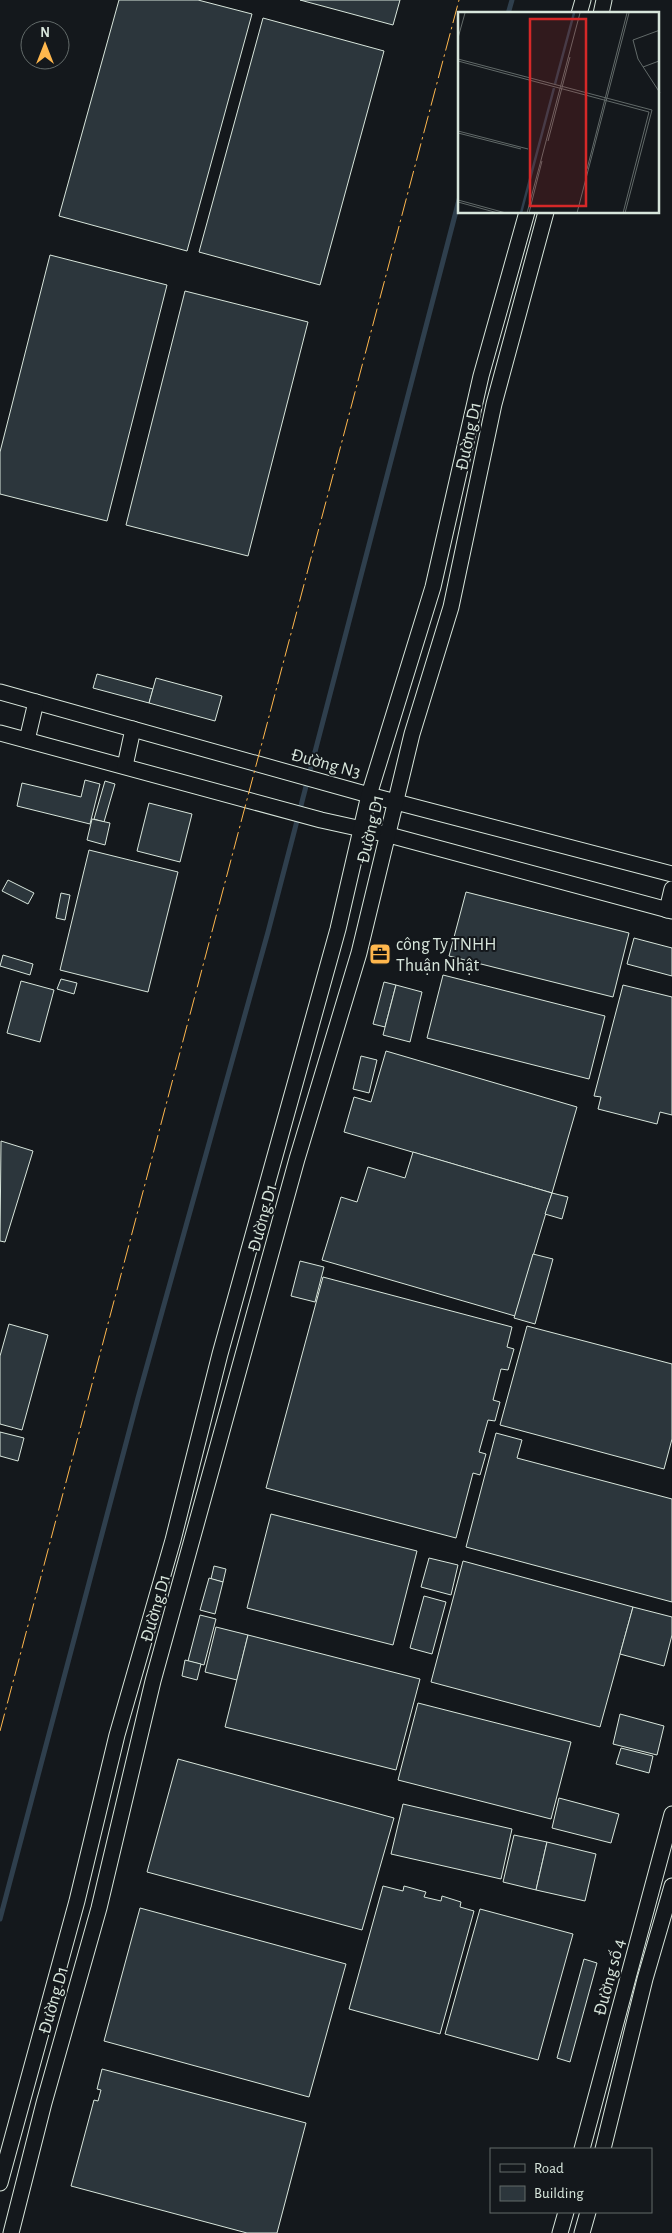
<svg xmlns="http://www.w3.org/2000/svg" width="672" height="2233" font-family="'Alegreya Sans',sans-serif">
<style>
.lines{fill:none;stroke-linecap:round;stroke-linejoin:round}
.stream{stroke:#2f3f4d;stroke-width:5}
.building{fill:#2c363c;stroke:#d8e6dc}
.minor-casing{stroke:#d8e6dc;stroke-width:17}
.minor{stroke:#14181c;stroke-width:15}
.power{stroke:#ffb74d;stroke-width:1;stroke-dasharray:18 4 2.5 4;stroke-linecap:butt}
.labels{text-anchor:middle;stroke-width:4;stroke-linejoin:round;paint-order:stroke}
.street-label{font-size:18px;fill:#d8e6dc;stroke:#14181c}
.poi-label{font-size:18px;fill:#d8e6dc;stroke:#14181c;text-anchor:start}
.inset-river{fill:none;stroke:#2f3f4d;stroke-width:2.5}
.inset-road{fill:none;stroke:#626a69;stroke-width:1}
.view{fill:#d62828;fill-opacity:0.15;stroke:#d62828;stroke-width:2.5}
.inset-edge{fill:none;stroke:#d8e6dc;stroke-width:2.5}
</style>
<rect width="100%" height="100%" fill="#14181c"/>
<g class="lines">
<g class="stream">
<polyline points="508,14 512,0"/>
<polyline points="0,1919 138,1398 268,932 460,196"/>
</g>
</g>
<g class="building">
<polygon points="119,0 198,0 252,14 187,251 59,216"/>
<polygon points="300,0 400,0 393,25"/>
<polygon points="263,18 384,51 320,285 199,252"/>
<polygon points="50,255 167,285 107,521 0,494 0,452"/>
<polygon points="185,291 308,322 248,556 126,525"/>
<polygon points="97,674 153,689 149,703 93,688"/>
<polygon points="156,678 222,696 215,721 149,703"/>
<polygon points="85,780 100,784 90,824 17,806 22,783 81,797"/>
<polygon points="105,781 115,784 104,822 94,819"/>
<polygon points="149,803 192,814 180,862 137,851"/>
<polygon points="92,819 110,823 105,845 87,840"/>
<polygon points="89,850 178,872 148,992 60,970"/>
<polygon points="8,880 34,893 28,904 2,891"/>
<polygon points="466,892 629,933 613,997 449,956"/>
<polygon points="61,893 70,895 65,920 56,918"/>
<polygon points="634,938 672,948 672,976 627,964"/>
<polygon points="3,955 33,964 30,975 0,966"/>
<polygon points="443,975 605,1016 589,1079 427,1038"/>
<polygon points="61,979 77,983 74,994 57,989"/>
<polygon points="21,981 54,990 40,1042 7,1033"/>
<polygon points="384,982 396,985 385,1027 373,1024"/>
<polygon points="396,985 422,992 410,1042 383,1035"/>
<polygon points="623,985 672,997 672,1115 660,1112 657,1124 598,1109 601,1097 594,1096"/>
<polygon points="386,1051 577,1107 552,1193 344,1132 354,1097 371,1102"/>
<polygon points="361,1056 377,1060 369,1093 353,1089"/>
<polygon points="1,1141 33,1151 5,1242 0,1241"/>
<polygon points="413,1152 552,1193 515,1316 322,1260 341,1197 357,1202 368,1167 405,1178"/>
<polygon points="552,1193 568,1197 562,1219 545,1214"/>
<polygon points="533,1254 553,1259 535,1324 514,1318"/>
<polygon points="300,1261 324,1267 315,1302 291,1296"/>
<polygon points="323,1277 512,1327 507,1347 514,1349 508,1370 501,1369 493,1400 500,1402 495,1421 488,1420 479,1452 486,1454 480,1475 473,1473 456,1538 266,1488"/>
<polygon points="9,1324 48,1335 22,1430 0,1424 0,1356"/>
<polygon points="527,1326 672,1364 672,1439 664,1469 500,1425"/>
<polygon points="0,1432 24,1438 18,1461 0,1456"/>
<polygon points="496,1433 522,1440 517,1458 672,1499 672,1602 466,1547"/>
<polygon points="271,1514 417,1551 393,1645 247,1608"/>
<polygon points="429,1558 458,1565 451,1595 421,1587"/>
<polygon points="463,1561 633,1607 600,1727 431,1682"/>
<polygon points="214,1566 226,1569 223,1582 211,1579"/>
<polygon points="209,1578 223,1582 215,1614 200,1610"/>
<polygon points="424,1596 446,1602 432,1654 410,1648"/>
<polygon points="633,1607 672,1617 672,1635 664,1666 620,1654"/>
<polygon points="200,1615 216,1619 204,1665 188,1661"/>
<polygon points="216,1627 248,1635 237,1680 205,1672"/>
<polygon points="248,1635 420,1679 396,1770 225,1727"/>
<polygon points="185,1660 201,1664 197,1680 182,1676"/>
<polygon points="418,1703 571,1742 551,1819 398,1780"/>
<polygon points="620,1714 664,1726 657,1755 613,1744"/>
<polygon points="621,1748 653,1756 649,1773 616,1764"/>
<polygon points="178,1759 394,1818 362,1930 147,1872"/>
<polygon points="559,1798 619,1814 611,1843 552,1828"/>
<polygon points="403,1804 512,1829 501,1879 391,1854"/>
<polygon points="514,1835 547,1842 536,1890 503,1882"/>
<polygon points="547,1842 596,1854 585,1901 536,1890"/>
<polygon points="383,1886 403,1891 404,1886 426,1892 424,1897 441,1901 442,1896 461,1902 460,1907 474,1911 440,2034 349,2009"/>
<polygon points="140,1908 346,1964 309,2097 104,2041"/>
<polygon points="480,1909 573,1934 538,2060 445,2034"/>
<polygon points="584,1959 597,1963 570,2062 557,2058"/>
<polygon points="102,2069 306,2123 277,2233 247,2233 71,2186 94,2100 98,2101 101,2090 97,2089"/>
</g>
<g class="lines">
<g class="minor-casing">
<g id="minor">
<polyline points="579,14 583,0"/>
<polyline points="601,14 604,0"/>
<polyline points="0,692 369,795 672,874"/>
<polyline points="0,733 321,820 389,835 672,911"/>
<polyline points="27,740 36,702"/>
<polyline points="125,766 133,729"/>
<polyline points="667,910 672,889"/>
<polyline points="582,2149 672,1814"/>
<polyline points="603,2149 645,1979 672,1886"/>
<polyline points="0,2183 77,1901 117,1735 173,1540 220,1354 338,929 369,795 433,587 481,376 527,212"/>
<polyline points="11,2233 44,2103 99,1908 153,1681 297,1159 359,953 412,734 451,607 494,404 546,212"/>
<polyline points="560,2233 566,2212"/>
<polyline points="582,2233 588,2212"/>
</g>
</g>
<use href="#minor" class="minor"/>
<polyline class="power" points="0,1731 459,0"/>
</g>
<defs>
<g id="office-square" transform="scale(1.125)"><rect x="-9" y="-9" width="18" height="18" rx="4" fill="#ffb74d" stroke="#14181c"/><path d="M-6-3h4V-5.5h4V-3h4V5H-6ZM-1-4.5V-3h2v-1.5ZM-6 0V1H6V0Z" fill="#111"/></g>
</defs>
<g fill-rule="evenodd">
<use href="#office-square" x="380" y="954"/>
</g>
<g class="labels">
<g class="street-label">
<text transform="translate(468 436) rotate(-78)" y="6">Đường D1</text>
<text transform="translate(326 763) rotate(15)" y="6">Đường N3</text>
<text transform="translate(370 829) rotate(-77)" y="6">Đường D1</text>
<text transform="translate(262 1218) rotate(-75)" y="6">Đường D1</text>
<text transform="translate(155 1608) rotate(-74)" y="6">Đường D1</text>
<text transform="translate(609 1977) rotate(-75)" y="6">Đường số 4</text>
<text transform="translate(53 2000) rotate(-74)" y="6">Đường D1</text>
</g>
<g class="poi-label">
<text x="396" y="950">công Ty TNHH<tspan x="396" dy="21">Thuận Nhật</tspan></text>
</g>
</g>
<g transform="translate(458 12)">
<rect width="201" height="201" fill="#14181c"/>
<path class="inset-river" d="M 97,72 L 116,1M 63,201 L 96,76"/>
<path class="inset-road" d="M 202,18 L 175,28 L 180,47 L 202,81M 0,26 L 7,1M 0,47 L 194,98M 0,49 L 191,100M 185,55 L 201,49M 0,119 L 70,137M 0,121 L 63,137M 90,129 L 112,45M 129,157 L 169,1M 0,188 L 48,201M 0,190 L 40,201M 69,201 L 122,1M 71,201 L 84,149M 119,201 L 171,1M 165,201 L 191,100M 167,201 L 194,98"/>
<path class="view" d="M 72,7 L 128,7 L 128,194 L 72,194 Z"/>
<rect width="201" height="201" class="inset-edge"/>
</g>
<rect x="490" y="2148" width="162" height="65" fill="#14181c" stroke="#626a69"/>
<rect x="500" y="2164" width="25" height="8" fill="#14181c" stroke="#626a69"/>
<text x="534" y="2173" font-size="15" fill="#d8e6dc">Road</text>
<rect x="500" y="2186" width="25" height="15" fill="#2c363c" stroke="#626a69"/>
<text x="534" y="2198" font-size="15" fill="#d8e6dc">Building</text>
<g transform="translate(45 45)"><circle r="24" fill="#14181c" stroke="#626a69"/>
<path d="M0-4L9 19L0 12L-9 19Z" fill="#ffb74d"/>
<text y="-8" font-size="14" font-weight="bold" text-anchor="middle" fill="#d8e6dc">N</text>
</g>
</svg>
